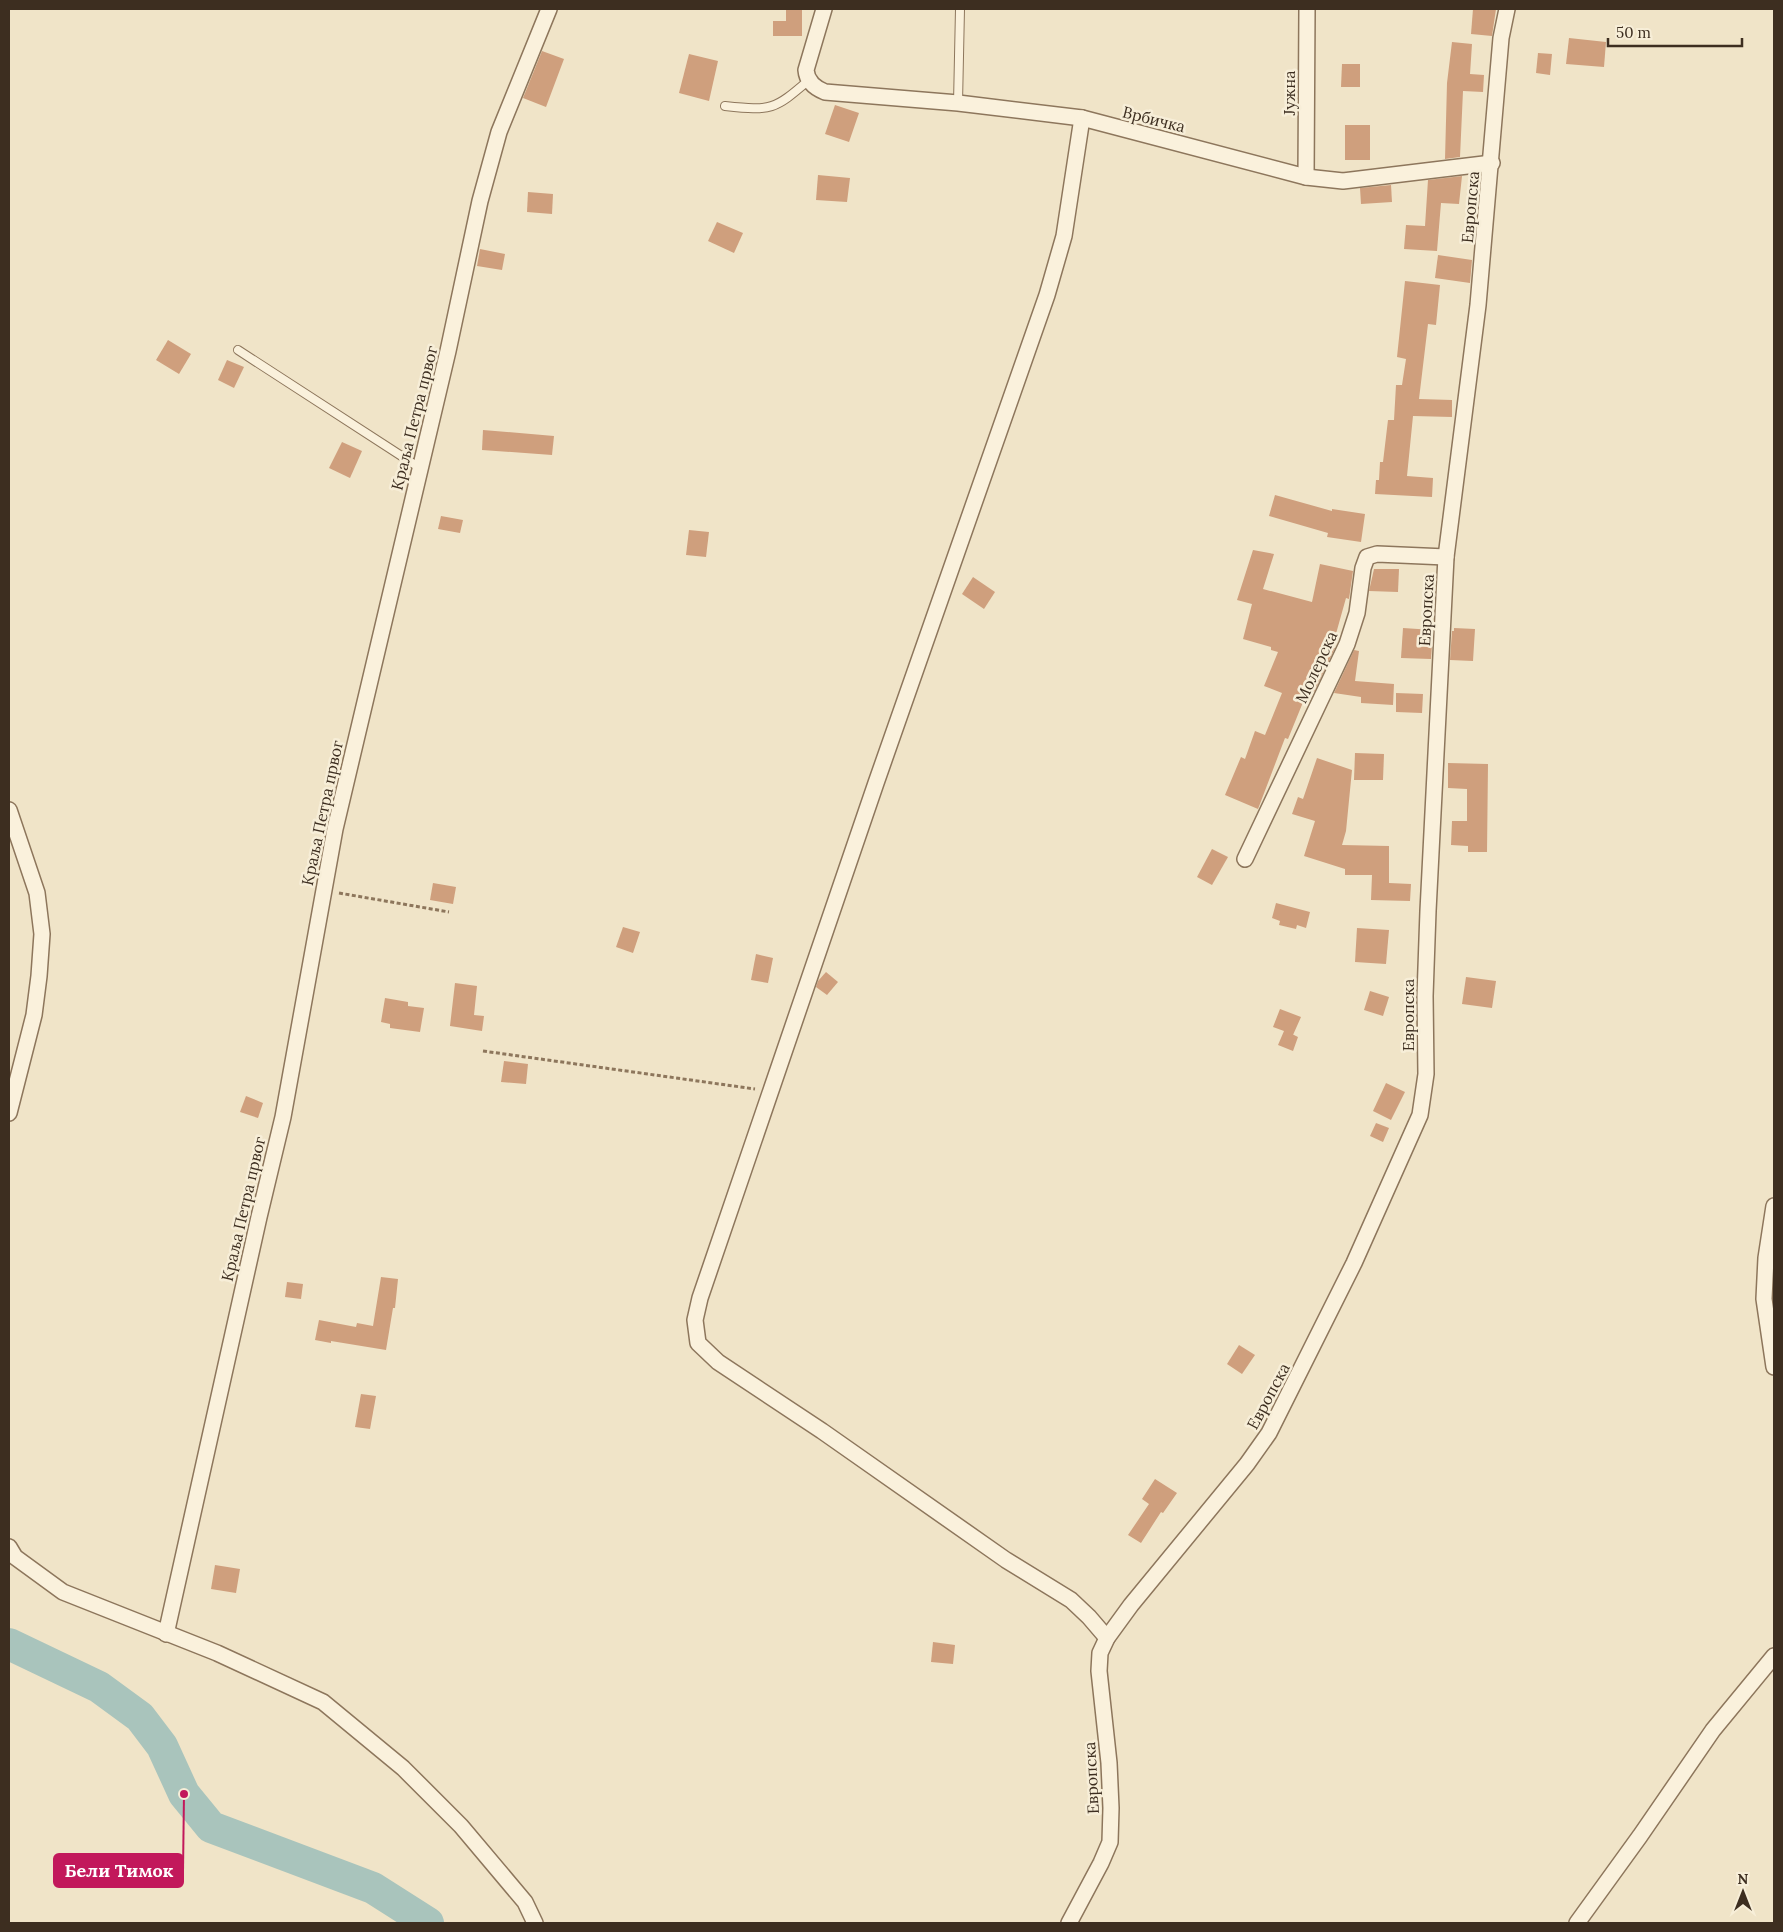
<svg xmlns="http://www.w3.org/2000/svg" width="1783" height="1932" font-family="Lora,serif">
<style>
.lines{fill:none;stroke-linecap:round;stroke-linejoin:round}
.river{stroke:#a9c4bc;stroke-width:32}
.building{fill:#cf9f7d}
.service-casing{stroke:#8d765c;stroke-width:10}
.minor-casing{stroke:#8d765c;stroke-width:18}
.path{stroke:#8d765c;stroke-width:3;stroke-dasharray:4 2.5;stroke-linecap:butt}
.service{stroke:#faf1dc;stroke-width:8}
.minor{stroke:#faf1dc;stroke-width:15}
.labels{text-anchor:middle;stroke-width:5;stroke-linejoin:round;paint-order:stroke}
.street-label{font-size:16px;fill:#3d2e20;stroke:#f7eed8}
.leader{fill:none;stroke:#c2185b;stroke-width:2}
.callout-dot{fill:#c2185b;stroke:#f7eed8;stroke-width:2}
.callout{fill:#c2185b;stroke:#c2185b;stroke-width:2}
.callout-label{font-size:18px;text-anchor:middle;font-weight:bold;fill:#fff}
</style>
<rect width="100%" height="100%" fill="#f0e4c8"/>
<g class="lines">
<polyline class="river" points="9,1644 99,1687 140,1717 162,1746 184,1794 211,1827 373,1888 428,1923"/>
</g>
<g class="building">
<polygon points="786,9 802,9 802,36 773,36 773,21 786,21"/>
<polygon points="1473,9 1496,9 1492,36 1471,34"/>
<polygon points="1569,38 1606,42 1604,67 1566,64"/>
<polygon points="1452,42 1472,44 1470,74 1484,75 1483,92 1463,91 1460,157 1445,159 1447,83"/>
<polygon points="542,51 564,59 546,107 523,98"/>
<polygon points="1538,53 1552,54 1550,75 1536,73"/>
<polygon points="689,54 718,61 709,101 679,93"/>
<polygon points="1342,64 1360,64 1360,87 1341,87"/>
<polygon points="835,105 859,113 849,142 825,134"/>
<rect x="1345" y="125" width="25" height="35"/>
<polygon points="818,175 850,178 847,202 816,200"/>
<polygon points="1462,176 1459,204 1441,203 1437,251 1404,249 1406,225 1425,226 1428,180"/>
<polygon points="1391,185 1392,202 1361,204 1360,188"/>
<polygon points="528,192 553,194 552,214 527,212"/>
<polygon points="717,222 743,233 734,253 708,241"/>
<polygon points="480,249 505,254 502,270 477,266"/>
<polygon points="1438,255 1472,260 1470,283 1435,278"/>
<polygon points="1405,281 1440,285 1436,325 1428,324 1419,399 1452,400 1452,417 1413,416 1407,476 1433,478 1432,497 1375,494 1376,480 1379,480 1380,462 1383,462 1388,420 1394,420 1396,385 1402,385 1406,359 1397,357"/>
<polygon points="168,340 191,354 179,374 156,360"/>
<polygon points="227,360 244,367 234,388 218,380"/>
<polygon points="483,430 554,436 552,455 482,450"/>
<polygon points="342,442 362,451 350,478 329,468"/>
<polygon points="1275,495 1332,511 1332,509 1365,514 1361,542 1327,537 1328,533 1269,516"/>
<polygon points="441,516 463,520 460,533 438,529"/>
<polygon points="689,530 709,532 706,557 686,555"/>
<polygon points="1253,550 1274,554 1263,589 1312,602 1320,564 1353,571 1349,599 1346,598 1332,648 1335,648 1314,692 1308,690 1288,739 1285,738 1258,809 1225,795 1241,757 1245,759 1255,731 1265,735 1282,693 1264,686 1278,652 1271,650 1271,647 1243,639 1252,604 1237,600"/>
<polygon points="1374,569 1399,569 1398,592 1369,591"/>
<polygon points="973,577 995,592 984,609 962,594"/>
<polygon points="1403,628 1433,630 1431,659 1401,658"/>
<polygon points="1454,628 1475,629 1473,661 1450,660 1452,631 1454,631"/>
<polygon points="1354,650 1359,651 1355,681 1394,684 1393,705 1361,703 1361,697 1334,693"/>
<polygon points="1396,693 1423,694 1422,713 1396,712"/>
<polygon points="1355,753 1384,754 1383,780 1354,780"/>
<polygon points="1317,758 1352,770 1346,831 1342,845 1389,846 1389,883 1411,884 1410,901 1371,900 1372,875 1345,875 1345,869 1304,856 1315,821 1292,814 1298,797 1303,799"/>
<polygon points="1448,763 1488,764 1487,852 1468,852 1468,846 1451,845 1452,821 1467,821 1467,789 1448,788"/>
<polygon points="1212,849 1228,857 1212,885 1197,877"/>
<polygon points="433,883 456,887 453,904 430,900"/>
<polygon points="1276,903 1310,912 1306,928 1297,925 1296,929 1279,925 1280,921 1272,918"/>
<polygon points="623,927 640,932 633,953 616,947"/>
<polygon points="1357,928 1389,930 1386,964 1355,962"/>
<polygon points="756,954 773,958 768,983 751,980"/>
<polygon points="826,972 838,982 827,995 816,987 818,981"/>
<polygon points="1466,977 1496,981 1492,1008 1462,1004"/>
<polygon points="455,983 477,986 474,1015 484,1016 482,1031 450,1026"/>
<polygon points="1370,991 1389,997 1383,1016 1364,1010"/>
<polygon points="385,998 408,1002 408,1006 424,1008 420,1032 390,1028 390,1024 381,1022"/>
<polygon points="1280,1009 1301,1017 1293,1035 1292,1034 1298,1037 1293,1051 1278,1045 1284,1031 1273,1027"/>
<polygon points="504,1061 528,1064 526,1084 501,1082"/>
<polygon points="1386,1083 1405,1092 1391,1120 1373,1111"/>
<polygon points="246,1096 263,1103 258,1118 240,1112"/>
<polygon points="1376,1123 1389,1128 1383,1142 1370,1136"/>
<polygon points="381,1277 398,1279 395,1308 393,1308 386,1350 331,1341 331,1343 315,1340 319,1320 356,1327 357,1323 373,1326"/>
<polygon points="287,1282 303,1284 301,1299 285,1297"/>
<polygon points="1239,1345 1255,1355 1242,1374 1227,1364"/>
<polygon points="361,1394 376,1396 370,1429 355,1427"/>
<polygon points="1155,1479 1177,1493 1163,1513 1161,1512 1141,1543 1128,1535 1149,1504 1142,1499"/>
<polygon points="215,1565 240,1569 236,1593 211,1589"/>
<polygon points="933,1642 955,1645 953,1664 931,1662"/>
</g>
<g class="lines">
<g class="service-casing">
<g id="service">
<polyline points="958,103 960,9"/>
<path d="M 725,106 C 772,111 774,110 809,80"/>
<polyline points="238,350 420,468"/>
</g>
</g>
<g class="minor-casing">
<g id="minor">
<path d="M 824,9 L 806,70 C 807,82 815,88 825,92 L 958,103 L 1082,118 L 1306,177 L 1343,181 L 1492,163"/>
<polyline points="1082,118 1064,236 1047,295 876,783 700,1298 695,1320 698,1343 718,1362 822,1431 1006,1560 1071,1600 1089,1617 1107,1638"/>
<polyline points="1306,177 1307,9"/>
<polyline points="9,810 37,893 42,934 39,976 34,1015 9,1113"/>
<polyline points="1245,859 1347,644 1357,613 1363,568 1367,557 1377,554 1446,557"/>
<polyline points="1774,1206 1766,1258 1764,1299 1774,1367"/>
<polyline points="9,1547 15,1557 63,1592 217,1653 323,1702 403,1768 461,1826 525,1902 535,1923"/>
<polyline points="166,1634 259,1217 283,1117 335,829 448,351 480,201 499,132 549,9"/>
<polyline points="1069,1923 1101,1863 1110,1842 1111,1808 1109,1763 1099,1671 1100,1653 1107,1638 1131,1605 1247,1464 1269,1433 1354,1263 1420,1115 1426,1074 1425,996 1428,911 1446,557 1478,305 1501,38 1507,9"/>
<polyline points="1577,1923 1640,1836 1713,1730 1774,1656"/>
</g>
</g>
<g class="path">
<polyline points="339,893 449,912"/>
<polyline points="483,1051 755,1089"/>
</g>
<use href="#service" class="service"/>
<use href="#minor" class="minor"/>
</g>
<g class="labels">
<g class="street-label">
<text transform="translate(1289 93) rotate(-90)" y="6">Јужна</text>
<text transform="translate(1154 119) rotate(14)" y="6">Врбичка</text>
<text transform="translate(1470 207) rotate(-85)" y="6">Европска</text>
<text transform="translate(414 418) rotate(-76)" y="6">Краља Петра првог</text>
<text transform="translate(1426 610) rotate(-87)" y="6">Европска</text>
<text transform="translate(1316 667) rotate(-65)" y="6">Молерска</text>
<text transform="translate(322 813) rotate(-78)" y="6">Краља Петра првог</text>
<text transform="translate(1408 1015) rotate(-90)" y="6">Европска</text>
<text transform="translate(243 1209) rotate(-77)" y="6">Краља Петра првог</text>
<text transform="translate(1268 1396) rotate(-62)" y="6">Европска</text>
<text transform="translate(1091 1778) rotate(-93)" y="6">Европска</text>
</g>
</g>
<path class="leader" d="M184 1794L183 1871"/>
<circle class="callout-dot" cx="184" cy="1794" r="5"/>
<rect class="callout" x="54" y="1854" width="129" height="33" rx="5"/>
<g class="callout-label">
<text x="119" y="1877">Бели Тимок</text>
</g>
<rect width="1783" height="1932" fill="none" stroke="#3d2e20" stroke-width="20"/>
<g transform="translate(1743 1892)" stroke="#f7eed8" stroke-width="4" paint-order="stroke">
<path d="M0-4L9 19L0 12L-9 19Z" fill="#3d2e20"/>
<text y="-8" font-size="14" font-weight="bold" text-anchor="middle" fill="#3d2e20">N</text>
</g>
<path d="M1608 38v8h134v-8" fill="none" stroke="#3d2e20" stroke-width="2.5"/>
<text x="1616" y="38" font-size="15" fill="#3d2e20" stroke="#f7eed8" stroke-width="4" paint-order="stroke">50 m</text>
</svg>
